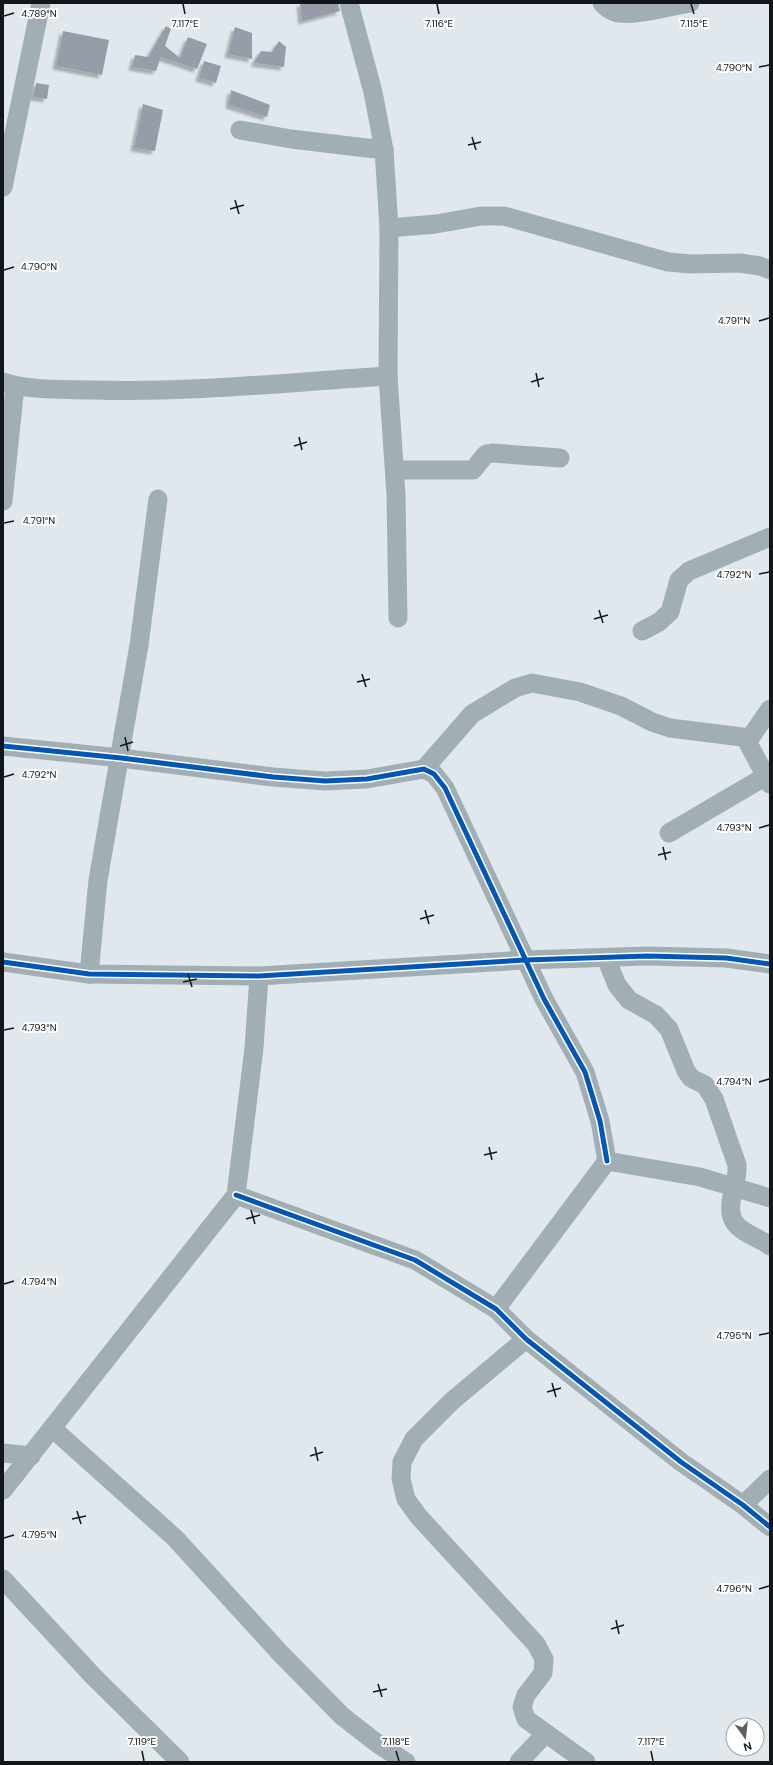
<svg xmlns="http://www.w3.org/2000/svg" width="773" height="1765" font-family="'DM Sans',sans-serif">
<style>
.building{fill:#969da8;filter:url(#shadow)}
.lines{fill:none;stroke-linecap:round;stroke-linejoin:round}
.minor{stroke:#a1afb4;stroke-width:19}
.cycleway-casing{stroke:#fff;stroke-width:8}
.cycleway{stroke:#0057b8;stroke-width:5}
.ticks{fill:none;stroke:#12161a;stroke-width:1.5}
.ticks-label{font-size:10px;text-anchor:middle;fill:#12161a;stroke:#fff;stroke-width:4;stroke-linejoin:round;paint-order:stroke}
</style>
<defs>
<filter id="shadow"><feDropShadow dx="-3.5" dy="3.5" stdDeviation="1" flood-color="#0004"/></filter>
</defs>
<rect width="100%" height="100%" fill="#e1e8ed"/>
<g class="building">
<polygon points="300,3 338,3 340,11 302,21"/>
<polygon points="166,26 171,29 165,46 180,58 188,37 207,44 197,69 161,57 156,71 132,67 135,55 148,57"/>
<polygon points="235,27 252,33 252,59 228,54"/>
<polygon points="63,31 109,40 102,75 56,66"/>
<polygon points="279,41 286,47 284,67 254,63 261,51 272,52"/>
<polygon points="204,61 221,66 216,83 199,78"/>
<polygon points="36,83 49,85 47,99 33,97"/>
<polygon points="231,90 270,105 267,117 229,105"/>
<polygon points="143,104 163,110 155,151 134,148"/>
</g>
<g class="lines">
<g class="minor">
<polyline points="349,3 373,92 384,150 389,228 388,376 396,495 398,618"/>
<path d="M 602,3 C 606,8 611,11 618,13 C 635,16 671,6 690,3"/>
<polyline points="240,130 291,139 384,150"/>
<polyline points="3,187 41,3"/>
<polyline points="389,228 436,224 481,216 504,216 668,262 691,264 740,263 760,266 770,270"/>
<path d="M 3,382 C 31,391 64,389 94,390 C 192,393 290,382 388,376"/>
<polyline points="395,470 473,470 486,454 492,453 560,458"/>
<polyline points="3,501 15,386"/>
<polyline points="642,631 659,622 670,612 679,580 689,571 770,537"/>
<polyline points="770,709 750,738 749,745 770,784"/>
<polyline points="3,746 121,758 273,777 325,781 367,779 424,769 434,774 445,788 544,999 585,1072 600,1121 607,1161"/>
<polyline points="424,769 472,714 515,688 532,683 580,692 621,706 652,722 670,728 750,738"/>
<polyline points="669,833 766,776"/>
<path d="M 606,958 L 617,985 L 629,1000 L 656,1015 L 669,1029 L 686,1071 L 691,1078 L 705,1085 L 714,1099 L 737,1165 C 739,1185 719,1213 741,1229 C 750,1236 761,1239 770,1246"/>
<polyline points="3,962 89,974 259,976 526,960 647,956 726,958 770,964"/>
<polyline points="89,974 98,880 139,645 158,499"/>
<polyline points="236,1195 415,1260 496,1309 526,1339 681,1462 743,1505 770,1527"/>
<polyline points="496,1309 607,1161 700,1177 770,1198"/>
<polyline points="526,1339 452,1401 414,1439 402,1462 401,1479 406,1499 419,1517 536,1644 544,1659 543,1673 526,1695 522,1707 526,1719 586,1762"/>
<polyline points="52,1428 175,1538 281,1654 342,1716 378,1744 406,1762"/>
<polyline points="3,1453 31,1456"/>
<polyline points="3,1490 236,1195 254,1048 259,976"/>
<polyline points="743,1505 770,1479"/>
<polyline points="3,1579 93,1676 180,1762"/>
<polyline points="519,1762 545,1734"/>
</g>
<g class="cycleway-casing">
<g id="cycleway">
<polyline points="3,746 121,758 273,777 325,781 367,779 424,769 434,774 445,788 544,999 585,1072 600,1121 607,1161"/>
<polyline points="3,962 89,974 259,976 526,960 647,956 726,958 770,964"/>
<polyline points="236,1195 415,1260 496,1309 526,1339 681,1462 743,1505 770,1527"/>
</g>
</g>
<use href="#cycleway" class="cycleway"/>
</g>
<path class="ticks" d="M 183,4 L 185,14M 437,4 L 439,14M 691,4 L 694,14M 4,16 L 14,13M 759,67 L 769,65M 472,137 L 476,150M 468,145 L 481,142M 235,200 L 239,214M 230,209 L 244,205M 4,270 L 14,267M 759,321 L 769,318M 536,373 L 539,387M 531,382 L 544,378M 299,437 L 302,450M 294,446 L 307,442M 4,523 L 14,521M 759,574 L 769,572M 599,610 L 603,623M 594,619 L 608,615M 362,674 L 366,687M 357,682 L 370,679M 125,737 L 128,751M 120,746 L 133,742M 4,777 L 14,774M 759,828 L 769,825M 663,847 L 666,860M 658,855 L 671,852M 425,910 L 429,924M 420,919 L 434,915M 188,974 L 192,987M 183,982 L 197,979M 4,1030 L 14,1028M 759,1082 L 769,1079M 489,1147 L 492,1160M 484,1155 L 497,1152M 251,1210 L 255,1224M 246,1219 L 260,1215M 4,1284 L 14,1281M 759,1335 L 769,1333M 552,1383 L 556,1397M 547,1392 L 561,1388M 315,1447 L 318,1461M 310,1456 L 323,1452M 77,1511 L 81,1524M 72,1519 L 86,1516M 4,1538 L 14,1535M 759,1589 L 769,1586M 616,1620 L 619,1634M 611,1629 L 624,1625M 378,1684 L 382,1697M 373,1692 L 387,1689M 142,1751 L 144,1761M 396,1751 L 399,1761M 651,1751 L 653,1761"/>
<g class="ticks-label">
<text x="39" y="17">4.789°N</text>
<text x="185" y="27">7.117°E</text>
<text x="439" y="27">7.116°E</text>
<text x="694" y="27">7.115°E</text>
<text x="734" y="71">4.790°N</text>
<text x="39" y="270">4.790°N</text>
<text x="734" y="324">4.791°N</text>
<text x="39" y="524">4.791°N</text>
<text x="734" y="578">4.792°N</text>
<text x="39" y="778">4.792°N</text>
<text x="734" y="831">4.793°N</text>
<text x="39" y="1031">4.793°N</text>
<text x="734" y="1085">4.794°N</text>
<text x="39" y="1285">4.794°N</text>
<text x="734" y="1339">4.795°N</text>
<text x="39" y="1538">4.795°N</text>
<text x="734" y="1592">4.796°N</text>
<text x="142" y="1745">7.119°E</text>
<text x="396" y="1745">7.118°E</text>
<text x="651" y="1745">7.117°E</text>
</g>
<rect width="773" height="1765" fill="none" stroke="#12161a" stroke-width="8"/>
<g transform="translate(745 1737) rotate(165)"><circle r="19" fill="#ffffff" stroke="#a0a2a3"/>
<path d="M0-3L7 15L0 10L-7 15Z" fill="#5a6064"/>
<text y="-6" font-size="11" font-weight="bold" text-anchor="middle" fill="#12161a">N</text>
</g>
</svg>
